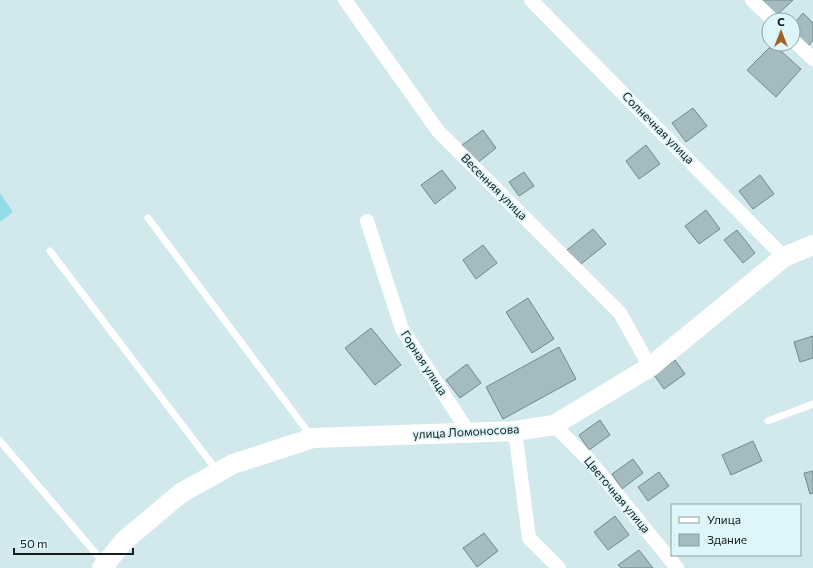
<svg xmlns="http://www.w3.org/2000/svg" width="813" height="568" font-family="Commissioner,sans-serif">
<style>
.green{fill:#92dbe9}
.building{fill:#a4bbbf;stroke:#72888c}
.lines{fill:none;stroke-linecap:round;stroke-linejoin:round}
.lane{stroke:#fff;stroke-width:7}
.street{stroke:#fff;stroke-width:14}
.secondary{stroke:#fff;stroke-width:20}
.labels{text-anchor:middle;stroke-width:3.5;stroke-linejoin:round;paint-order:stroke}
.street-label{font-size:12px;fill:#141c1e;stroke:#def6fa}
</style>
<rect width="100%" height="100%" fill="#d1e8ed"/>
<polygon class="green" points="0,193 13,212 0,222"/>
<g class="building">
<polygon points="759,0 793,0 777,15"/>
<polygon points="803,13 813,23 813,40 806,49 793,36 793,25"/>
<polygon points="773,44 801,69 776,97 747,70"/>
<polygon points="693,108 707,126 686,142 672,123"/>
<polygon points="483,130 496,148 476,164 462,145"/>
<polygon points="646,145 660,164 639,179 626,161"/>
<polygon points="442,170 456,188 435,204 421,185"/>
<polygon points="524,172 534,186 519,196 509,182"/>
<polygon points="760,175 774,194 753,209 739,191"/>
<polygon points="706,210 720,229 699,244 685,226"/>
<polygon points="593,229 606,244 580,265 567,250"/>
<polygon points="737,230 755,253 743,263 724,240"/>
<polygon points="483,245 497,263 476,279 463,260"/>
<polygon points="528,298 554,339 532,353 506,312"/>
<polygon points="371,328 401,365 375,385 345,348"/>
<polygon points="813,336 813,358 800,362 794,342"/>
<polygon points="559,347 576,379 503,419 486,387"/>
<polygon points="675,360 685,374 664,389 654,375"/>
<polygon points="467,364 481,383 460,398 446,380"/>
<polygon points="600,420 610,435 589,450 579,435"/>
<polygon points="753,441 762,461 731,475 722,455"/>
<polygon points="633,459 643,473 622,489 612,474"/>
<polygon points="813,471 813,493 810,494 804,473"/>
<polygon points="659,472 669,486 648,501 638,487"/>
<polygon points="615,516 629,535 608,550 594,532"/>
<polygon points="484,533 498,551 477,567 463,548"/>
<polygon points="639,550 653,568 621,568 618,565"/>
</g>
<g class="lines">
<g class="lane">
<polyline points="148,218 311,436"/>
<polyline points="50,251 218,472"/>
<polyline points="768,421 813,404"/>
<polyline points="0,441 104,563"/>
</g>
<g class="street">
<polyline points="345,0 438,131 620,313 650,367"/>
<polyline points="531,0 784,257"/>
<polyline points="752,0 773,20"/>
<polyline points="793,40 813,59"/>
<polyline points="367,221 402,329 469,433"/>
<polyline points="554,425 591,462 677,568"/>
<polyline points="515,431 529,538 559,568"/>
</g>
<polyline class="secondary" points="102,568 124,541 181,493 233,464 313,438 515,431 554,425 650,367 784,257 813,245"/>
</g>
<g class="labels">
<g class="street-label">
<text transform="translate(658 128) rotate(45)" y="4">Солнечная улица</text>
<text transform="translate(494 187) rotate(45)" y="4">Весенняя улица</text>
<text transform="translate(424 363) rotate(57)" y="4">Горная улица</text>
<text transform="translate(466 432) rotate(-3)" y="4">улица Ломоносова</text>
<text transform="translate(617 495) rotate(50)" y="4">Цветочная улица</text>
</g>
</g>
<rect x="671" y="504" width="130" height="52" fill="#def6fa" stroke="#8d9fa2"/>
<rect x="679" y="517" width="20" height="6" fill="#ffffff" stroke="#8d9fa2"/>
<text x="707" y="524" font-size="12" fill="#141c1e">Улица</text>
<rect x="679" y="534" width="20" height="12" fill="#a4bbbf" stroke="#8d9fa2"/>
<text x="707" y="544" font-size="12" fill="#141c1e">Здание</text>
<g transform="translate(781 32)"><circle r="19" fill="#def6fa" stroke="#8d9fa2"/>
<path d="M0-3L7 15L0 10L-7 15Z" fill="#9f6126"/>
<text y="-6" font-size="11" font-weight="bold" text-anchor="middle" fill="#141c1e">С</text>
</g>
<path d="M14 548v6h119v-6" fill="none" stroke="#141c1e" stroke-width="2"/>
<text x="20" y="548" font-size="12" fill="#141c1e" stroke="#def6fa" stroke-width="3" paint-order="stroke">50 m</text>
</svg>
